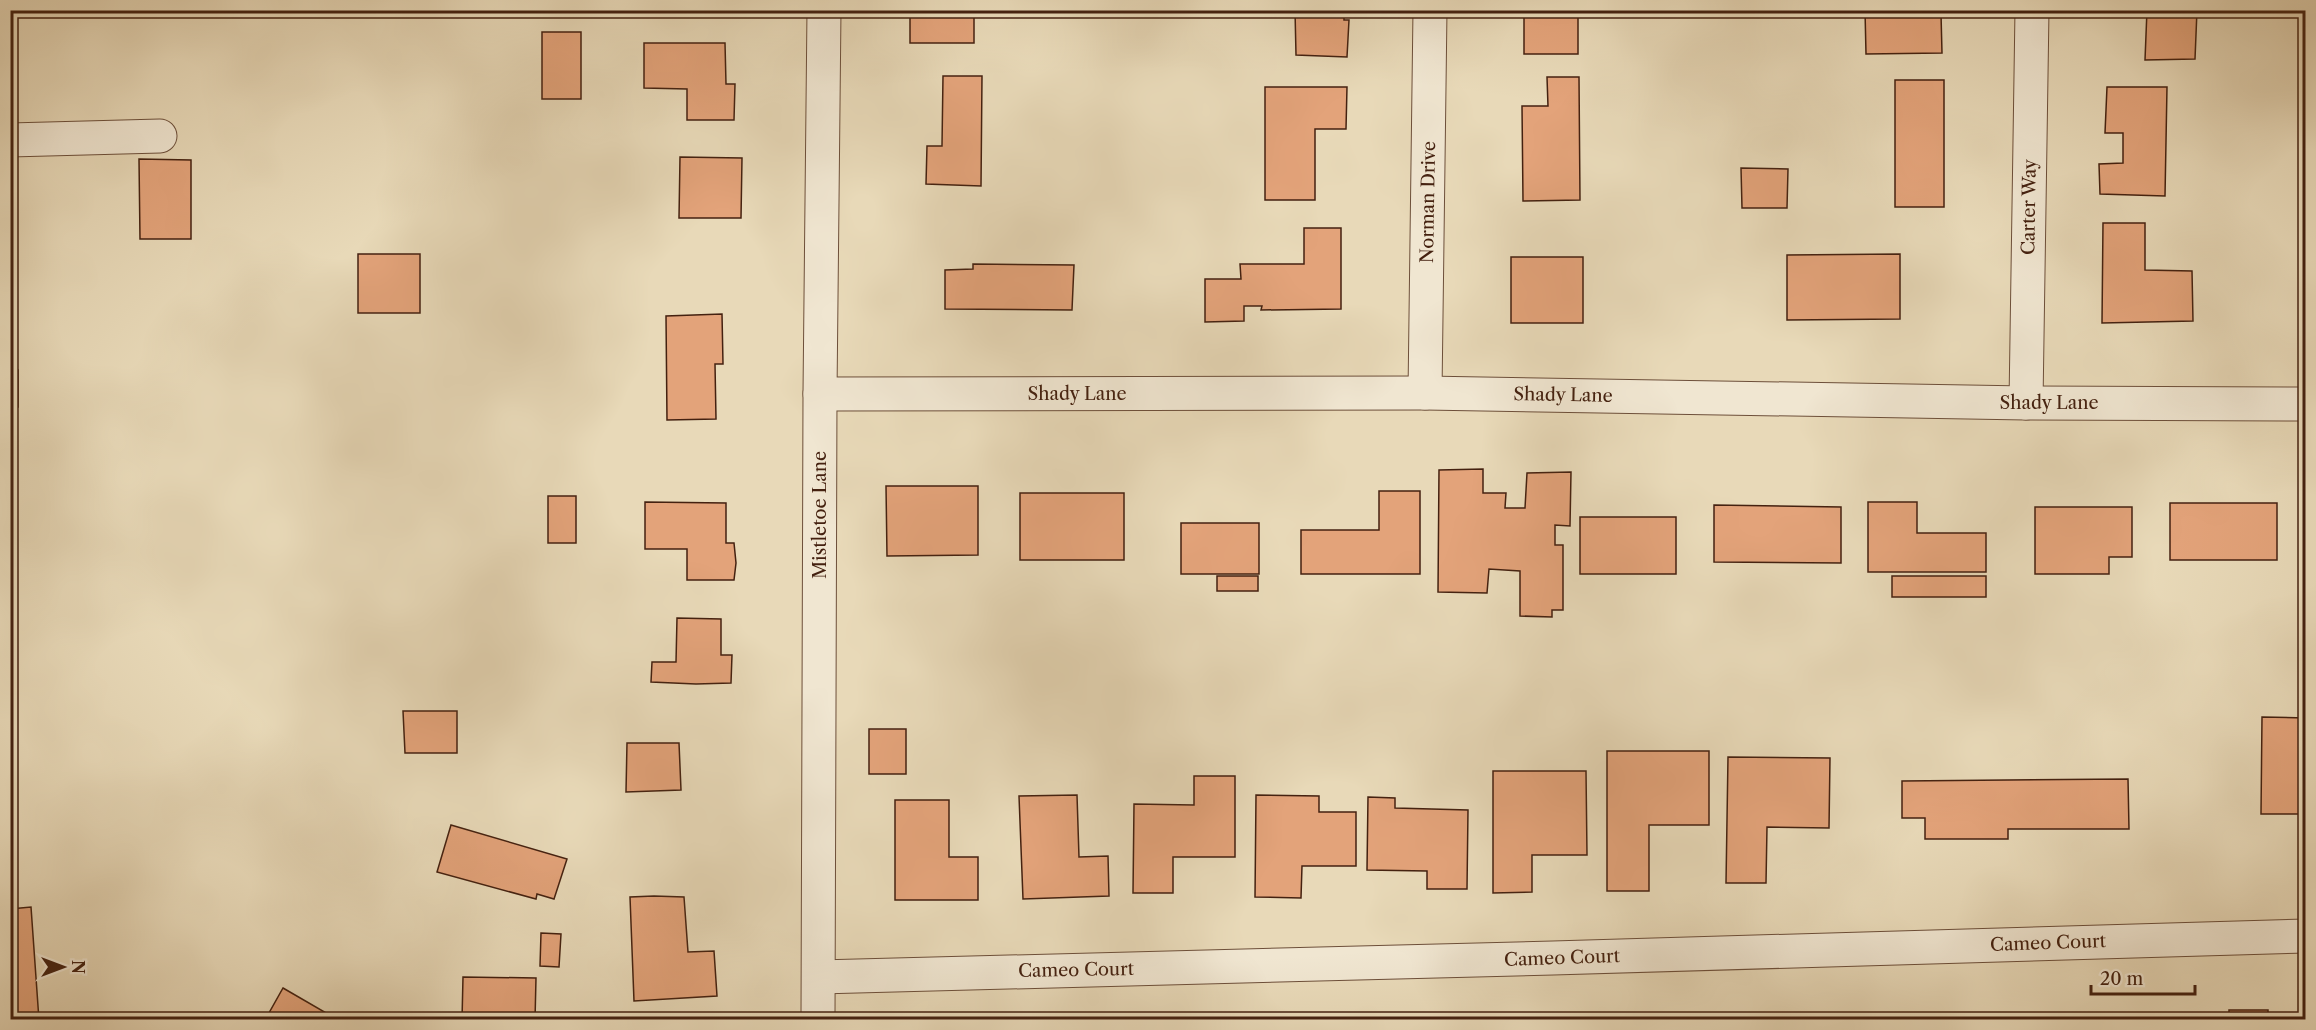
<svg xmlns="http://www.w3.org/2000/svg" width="2316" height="1030" font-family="'Libre Caslon Text',serif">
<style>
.building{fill:#e3a37a;stroke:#442110;stroke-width:1.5}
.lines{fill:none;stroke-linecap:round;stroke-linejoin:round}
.minor-casing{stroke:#6d4f3a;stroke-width:35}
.minor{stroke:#f0e6d1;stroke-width:33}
.labels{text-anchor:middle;stroke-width:4.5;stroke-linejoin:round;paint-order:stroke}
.street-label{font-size:18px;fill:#442110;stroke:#f0e6d1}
</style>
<rect width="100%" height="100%" fill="#e8d9b8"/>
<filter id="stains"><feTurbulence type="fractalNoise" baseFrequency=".00333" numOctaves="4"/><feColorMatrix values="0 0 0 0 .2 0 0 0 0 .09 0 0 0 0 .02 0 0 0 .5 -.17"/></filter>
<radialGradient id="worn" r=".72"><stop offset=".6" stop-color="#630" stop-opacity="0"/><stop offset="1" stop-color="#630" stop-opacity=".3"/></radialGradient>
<g class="building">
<rect x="650" y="10" width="64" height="1"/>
<rect x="910" y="10" width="64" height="33"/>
<polygon points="1295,10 1344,10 1344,20 1349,20 1347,57 1296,55"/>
<rect x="1524" y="10" width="54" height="44"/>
<polygon points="1865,10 1905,10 1905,15 1941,14 1942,53 1866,54"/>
<polygon points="2147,10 2197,10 2195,59 2145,60"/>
<rect x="542" y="32" width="39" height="67"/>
<polygon points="644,43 725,43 726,84 735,84 734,120 687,120 687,89 644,88"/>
<polygon points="943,76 982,76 981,186 926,184 927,146 942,146"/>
<polygon points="1547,77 1579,77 1580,200 1523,201 1522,106 1548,106"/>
<rect x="1895" y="80" width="49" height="127"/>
<polygon points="1265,87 1347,87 1346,129 1315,129 1315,200 1265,200"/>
<polygon points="2107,87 2167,87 2165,196 2100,194 2099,164 2123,163 2123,133 2105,133"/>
<polygon points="680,157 742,158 741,218 679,218"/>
<polygon points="139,159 191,160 191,239 140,239"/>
<polygon points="1741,168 1788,169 1787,208 1742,208"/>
<polygon points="2103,223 2145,223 2145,270 2192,271 2193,321 2102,323"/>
<polygon points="1304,228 1341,228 1341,309 1261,310 1262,306 1244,306 1244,321 1205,322 1205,279 1241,279 1240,264 1304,264"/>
<rect x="358" y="254" width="62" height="59"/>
<polygon points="1900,254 1900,319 1787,320 1787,255"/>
<rect x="1511" y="257" width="72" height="66"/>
<polygon points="973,264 1074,265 1072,310 945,309 945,270 973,269"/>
<polygon points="722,314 723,364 715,364 716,419 667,420 666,316"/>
<rect x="10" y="370" width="8" height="37"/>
<polygon points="1483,469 1483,493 1506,493 1505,508 1525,508 1527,473 1571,472 1570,526 1555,525 1555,545 1563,545 1563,610 1552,610 1552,617 1520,616 1520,571 1489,569 1487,593 1438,592 1439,470"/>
<polygon points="886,486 978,486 978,555 887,556"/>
<polygon points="1379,491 1420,491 1420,574 1301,574 1301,530 1379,530"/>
<rect x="1020" y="493" width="104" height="67"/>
<rect x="548" y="496" width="28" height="47"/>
<polygon points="645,502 726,503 726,543 734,543 736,563 734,580 687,580 687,549 645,549"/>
<polygon points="1868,502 1917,502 1917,533 1986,533 1986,572 1868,572"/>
<rect x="2170" y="503" width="107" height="57"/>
<polygon points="1714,505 1841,507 1841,563 1714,562"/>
<polygon points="2035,507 2132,507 2132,557 2109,557 2109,574 2035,574"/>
<rect x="1580" y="517" width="96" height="57"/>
<rect x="1181" y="523" width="78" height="51"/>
<rect x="1217" y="576" width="41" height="15"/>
<rect x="1892" y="576" width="94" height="21"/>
<polygon points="677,618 721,619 721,655 732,655 731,683 696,684 651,682 652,662 676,662"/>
<polygon points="403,711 457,711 457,753 405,753"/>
<polygon points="2262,717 2306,718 2306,797 2303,797 2302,814 2261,814"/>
<rect x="869" y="729" width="37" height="45"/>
<polygon points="627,743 679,743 681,790 626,792"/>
<polygon points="1607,751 1709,751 1709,825 1649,825 1649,891 1607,891"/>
<polygon points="1728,757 1830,758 1829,828 1767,827 1766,883 1726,883"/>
<polygon points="1493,771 1586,771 1587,855 1532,855 1532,892 1493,893"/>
<polygon points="1194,776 1235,776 1235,857 1173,857 1173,893 1133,893 1134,804 1194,805"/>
<polygon points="2128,779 2129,829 2008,829 2008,839 1925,839 1925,818 1902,818 1902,781"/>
<polygon points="1077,795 1079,857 1108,856 1109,896 1023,899 1019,796"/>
<polygon points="1256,795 1319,796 1319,812 1356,812 1356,866 1302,866 1301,898 1255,897"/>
<polygon points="1368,797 1395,798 1395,808 1468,810 1467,889 1427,889 1427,871 1367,870"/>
<polygon points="895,800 949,800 949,857 978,857 978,900 895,900"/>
<polygon points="451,825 567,859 554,899 537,894 536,899 437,872"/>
<polygon points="654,896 684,897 688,952 714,951 717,996 634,1001 630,897"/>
<polygon points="31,907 39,1020 10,1020 10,909"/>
<polygon points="541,933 561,934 559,967 540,966"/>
<polygon points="463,977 536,978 535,1020 462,1020"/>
<polygon points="283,988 328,1014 325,1020 265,1020"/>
<rect x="2229" y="1010" width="39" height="10"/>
<rect x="660" y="1016" width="38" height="4"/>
<rect x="1941" y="1018" width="69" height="2"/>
</g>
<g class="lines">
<g class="minor-casing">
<g id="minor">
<polyline points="10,140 160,136"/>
<polyline points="1425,393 1430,10"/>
<polyline points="820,394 1425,393 2026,403 2306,404"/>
<polyline points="2026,403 2032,10"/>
<polyline points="819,977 1553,958 2306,936"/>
<polyline points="818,1020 820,394 824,10"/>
</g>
</g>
<use href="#minor" class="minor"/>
</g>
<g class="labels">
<g class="street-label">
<text transform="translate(1428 202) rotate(-89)" y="6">Norman Drive</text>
<text transform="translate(2029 207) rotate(-89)" y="6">Carter Way</text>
<text x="1077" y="400">Shady Lane</text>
<text transform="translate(1563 395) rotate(1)" y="6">Shady Lane</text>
<text x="2049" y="409">Shady Lane</text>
<text transform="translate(820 515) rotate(-90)" y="6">Mistletoe Lane</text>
<text transform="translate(2048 943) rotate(-2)" y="6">Cameo Court</text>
<text transform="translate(1562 958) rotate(-2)" y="6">Cameo Court</text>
<text transform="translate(1076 970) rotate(-1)" y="6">Cameo Court</text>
</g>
</g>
<rect width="2316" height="1030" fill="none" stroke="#e8d9b8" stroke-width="36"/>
<rect x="12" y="12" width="2292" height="1006" fill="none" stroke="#442110" stroke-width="3"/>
<rect x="18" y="18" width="2280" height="994" fill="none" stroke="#442110" stroke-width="1.5"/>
<g transform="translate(63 967) rotate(90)" stroke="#f0e6d1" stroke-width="4.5" paint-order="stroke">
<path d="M0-4.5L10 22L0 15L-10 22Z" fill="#442110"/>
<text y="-9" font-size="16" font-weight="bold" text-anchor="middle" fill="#442110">N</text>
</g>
<path d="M2091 985v9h104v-9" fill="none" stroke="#442110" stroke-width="3"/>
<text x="2100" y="985" font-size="18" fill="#442110" stroke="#f0e6d1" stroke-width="4.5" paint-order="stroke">20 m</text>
<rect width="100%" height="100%" filter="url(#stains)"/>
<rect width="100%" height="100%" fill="url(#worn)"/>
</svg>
